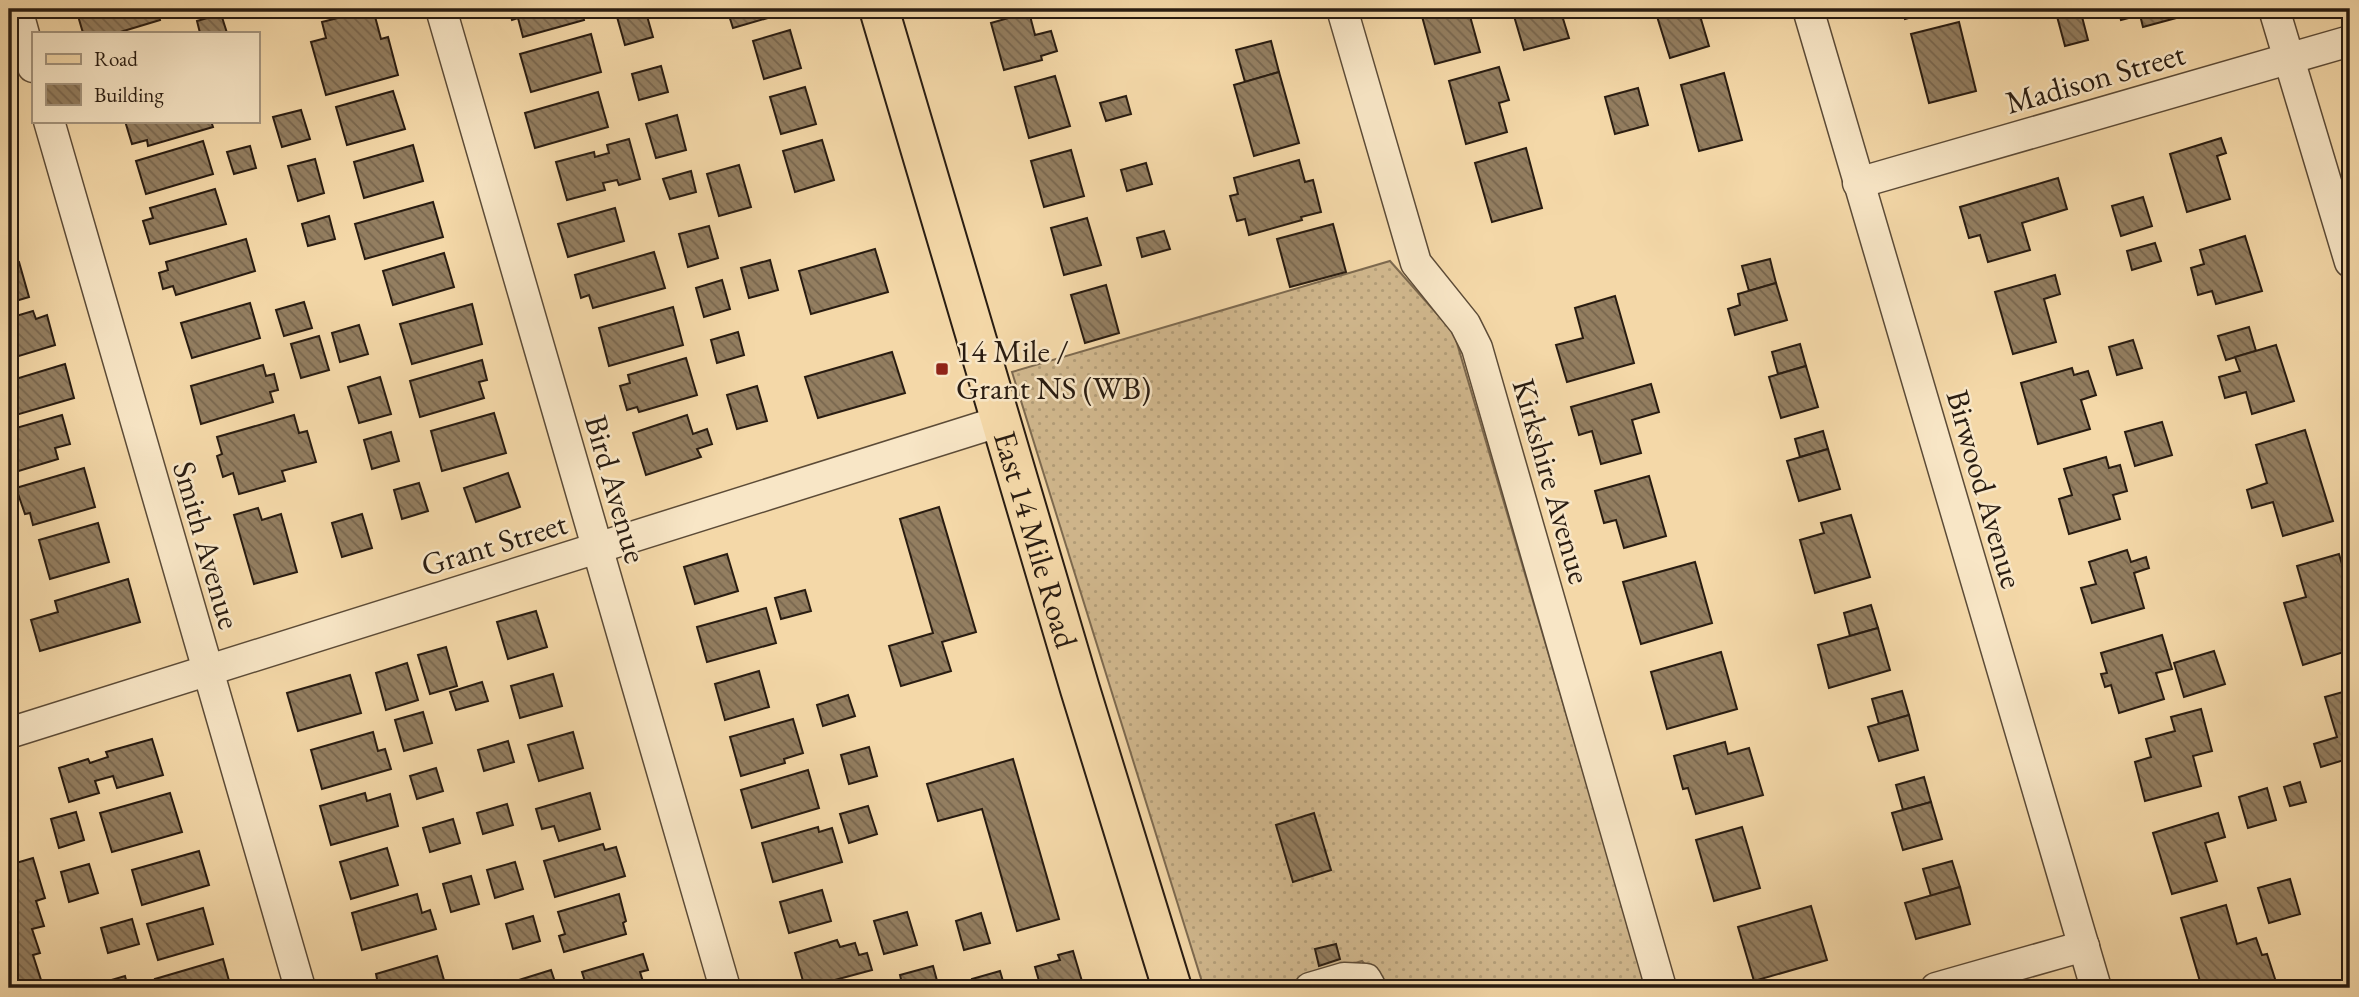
<svg xmlns="http://www.w3.org/2000/svg" width="2359" height="997" font-family="'EB Garamond',serif">
<style>
.grass{fill:url(#grass-dots);stroke:#7d6a50;stroke-width:2}
.building{fill:url(#building-back-hatch);stroke:#291c11;stroke-width:2}
.lines{fill:none;stroke-linecap:round;stroke-linejoin:round}
.minor-casing{stroke:#5c4b37;stroke-width:33}
.major-casing{stroke:#291c11;stroke-width:42}
.minor{stroke:#f8e6c6;stroke-width:30}
.major{stroke:#f4d8a8;stroke-width:38}
.poi-dot{fill:#8f2418;stroke:#f8e6c6;stroke-width:2.5}
.labels{text-anchor:middle;stroke-width:5;stroke-linejoin:round;paint-order:stroke}
.street-label{font-size:32px;fill:#291c11;stroke:#f8e6c6}
.poi-label{font-size:32px;fill:#291c11;stroke:#f8e6c6;text-anchor:start}
</style>
<defs>
<pattern id="grass-dots" width="8" height="8" patternUnits="userSpaceOnUse" patternTransform="scale(1.75)"><rect width="8" height="8" fill="#d1b88e"/><path d="M2 2h.1M6 6h.1" fill="none" stroke="#b39e79" stroke-width="1.8" stroke-linecap="round"/></pattern>
<pattern id="building-back-hatch" width="6" height="6" patternUnits="userSpaceOnUse" patternTransform="scale(1.75)"><rect width="6" height="6" fill="#937e60"/><path d="M-1 5l2 2M0 0l6 6M5-1l2 2" fill="none" stroke="#78664e"/></pattern>
</defs>
<rect width="100%" height="100%" fill="#f4d8a8"/>
<filter id="stains"><feTurbulence type="fractalNoise" baseFrequency=".00286" numOctaves="4"/><feColorMatrix values="0 0 0 0 .2 0 0 0 0 .09 0 0 0 0 .02 0 0 0 .5 -.17"/></filter>
<radialGradient id="worn" r=".72"><stop offset=".6" stop-color="#630" stop-opacity="0"/><stop offset="1" stop-color="#630" stop-opacity=".3"/></radialGradient>
<polygon class="grass" points="1390,261 1454,333 1647,988 1385,988 1362,961 1272,988 1210,988 1203,985 1012,372"/>
<g class="building">
<polygon points="76,9 157,9 160,20 117,33 83,33"/>
<polygon points="373,9 381,39 388,37 398,75 326,95 311,42 326,38 322,22"/>
<polygon points="509,9 581,9 584,20 523,37 518,18 512,20"/>
<polygon points="645,9 653,37 625,45 617,17"/>
<polygon points="727,9 784,9 785,13 733,28"/>
<polygon points="1220,9 1248,9 1223,17"/>
<polygon points="1420,9 1468,9 1480,52 1435,64"/>
<polygon points="1541,9 1560,9 1569,38 1524,50 1514,16"/>
<polygon points="1660,9 1698,9 1709,46 1670,58 1655,10"/>
<polygon points="1902,9 1940,9 1905,19"/>
<polygon points="2055,9 2080,9 2088,40 2065,46"/>
<polygon points="2118,9 2178,9 2180,17 2143,27 2140,15 2121,20"/>
<polygon points="1029,12 1035,35 1051,31 1057,51 1041,56 1042,60 1004,70 991,23"/>
<polygon points="221,14 227,33 200,33 197,21"/>
<polygon points="1959,22 1976,91 1929,103 1911,34"/>
<polygon points="790,30 801,68 764,79 753,41"/>
<polygon points="591,34 601,72 531,92 520,54"/>
<polygon points="1271,41 1279,72 1245,82 1236,50"/>
<polygon points="661,66 668,92 639,100 632,74"/>
<polygon points="1499,67 1509,100 1499,103 1507,132 1466,144 1449,81"/>
<polygon points="1279,72 1299,143 1254,156 1234,85"/>
<polygon points="1724,73 1742,140 1699,151 1681,85"/>
<polygon points="1055,76 1070,126 1029,138 1015,87"/>
<polygon points="805,87 816,124 781,134 770,97"/>
<polygon points="1638,88 1648,125 1615,134 1605,97"/>
<polygon points="393,91 405,129 347,145 336,107"/>
<polygon points="598,92 608,127 535,148 525,113"/>
<polygon points="1126,96 1131,114 1106,121 1100,103"/>
<polygon points="301,110 310,139 282,147 273,117"/>
<polygon points="677,115 686,150 656,158 646,124"/>
<polygon points="125,121 211,121 213,127 148,146 147,140 132,144"/>
<polygon points="2221,138 2226,153 2217,156 2230,199 2187,212 2170,154"/>
<polygon points="629,139 640,179 619,185 617,180 603,183 605,190 567,200 556,162 594,152 595,157 609,153 607,145"/>
<polygon points="822,140 834,180 795,192 783,151"/>
<polygon points="203,141 213,174 146,194 136,161"/>
<polygon points="413,145 423,181 364,198 354,162"/>
<polygon points="250,146 256,168 234,174 227,152"/>
<polygon points="1526,148 1542,208 1492,222 1475,163"/>
<polygon points="1071,150 1084,196 1044,207 1031,161"/>
<polygon points="315,159 324,193 298,201 288,166"/>
<polygon points="1299,160 1305,182 1313,180 1321,212 1301,217 1302,220 1249,235 1245,219 1237,221 1230,196 1238,194 1234,178"/>
<polygon points="1146,163 1152,184 1127,191 1121,170"/>
<polygon points="739,165 751,207 719,216 707,174"/>
<polygon points="691,171 696,192 670,199 663,179"/>
<polygon points="2058,178 2067,209 2022,223 2030,250 1988,262 1980,235 1969,238 1960,207"/>
<polygon points="215,189 226,224 150,244 143,221 153,218 150,208"/>
<polygon points="2143,197 2152,226 2121,236 2112,206"/>
<polygon points="433,202 443,237 365,259 355,224"/>
<polygon points="615,208 624,241 568,257 558,224"/>
<polygon points="329,216 335,239 308,246 302,224"/>
<polygon points="1087,218 1101,265 1064,275 1051,228"/>
<polygon points="1333,224 1346,272 1290,287 1277,239"/>
<polygon points="709,226 718,258 688,267 679,234"/>
<polygon points="1164,231 1170,249 1142,257 1137,238"/>
<polygon points="2245,236 2262,291 2216,304 2212,291 2198,295 2191,268 2204,264 2200,250"/>
<polygon points="246,239 255,271 176,295 173,286 163,289 159,273 168,270 166,262"/>
<polygon points="2155,243 2161,261 2132,270 2127,251"/>
<polygon points="875,249 888,292 811,314 799,271"/>
<polygon points="654,252 665,288 593,308 589,295 581,298 575,275"/>
<polygon points="444,253 454,287 393,305 383,271"/>
<polygon points="1770,259 1776,283 1749,291 1742,266"/>
<polygon points="770,260 778,290 749,298 741,268"/>
<polygon points="19,262 29,297 9,303 9,265"/>
<polygon points="2055,275 2060,294 2044,299 2056,342 2013,354 1995,292"/>
<polygon points="722,280 730,309 704,317 696,288"/>
<polygon points="1776,283 1787,320 1735,335 1728,309 1740,305 1738,294"/>
<polygon points="1106,285 1119,333 1085,343 1071,295"/>
<polygon points="1615,296 1634,363 1567,382 1556,345 1583,338 1575,308"/>
<polygon points="304,302 312,328 284,336 276,310"/>
<polygon points="250,303 260,338 192,358 181,323"/>
<polygon points="472,304 482,344 412,364 400,324"/>
<polygon points="673,307 683,345 609,366 599,328"/>
<polygon points="33,311 36,319 47,315 55,345 9,359 9,318"/>
<polygon points="359,325 368,354 340,362 332,333"/>
<polygon points="2249,327 2256,351 2226,360 2218,336"/>
<polygon points="738,332 744,355 717,363 711,340"/>
<polygon points="319,336 329,370 301,378 291,344"/>
<polygon points="2133,340 2142,368 2117,375 2109,347"/>
<polygon points="1800,344 1806,366 1778,374 1772,352"/>
<polygon points="2276,345 2294,401 2252,414 2246,392 2225,398 2219,377 2240,371 2235,357"/>
<polygon points="892,352 905,393 818,418 805,377"/>
<polygon points="686,358 697,395 639,412 637,407 627,410 620,386 630,383 628,375"/>
<polygon points="482,360 487,380 479,382 484,398 420,417 410,381"/>
<polygon points="65,364 74,398 9,417 9,381"/>
<polygon points="263,365 266,376 274,374 278,390 270,392 273,402 201,424 191,386"/>
<polygon points="1806,366 1818,407 1781,418 1769,377"/>
<polygon points="2072,368 2074,375 2088,371 2096,395 2081,400 2090,429 2038,444 2021,383"/>
<polygon points="380,377 391,414 359,423 348,387"/>
<polygon points="1651,384 1659,412 1632,420 1641,453 1601,464 1592,431 1579,435 1571,407"/>
<polygon points="757,386 767,421 737,429 727,395"/>
<polygon points="494,413 506,453 442,471 431,431"/>
<polygon points="62,415 70,444 55,448 58,459 12,473 9,461 9,430"/>
<polygon points="294,415 299,433 307,431 316,462 282,471 285,481 239,494 233,473 223,477 217,456 222,454 217,437"/>
<polygon points="687,415 693,434 707,429 712,444 697,449 701,457 646,475 633,433"/>
<polygon points="2162,422 2172,455 2135,466 2125,432"/>
<polygon points="2305,430 2333,521 2283,536 2273,502 2252,508 2247,490 2267,483 2256,445"/>
<polygon points="1823,431 1828,449 1800,457 1795,439"/>
<polygon points="391,432 399,461 372,469 364,440"/>
<polygon points="1828,449 1840,489 1799,501 1787,461"/>
<polygon points="2106,457 2109,468 2120,465 2127,491 2113,495 2120,519 2069,534 2059,499 2072,495 2064,469"/>
<polygon points="84,468 95,507 33,525 30,513 25,514 16,488"/>
<polygon points="508,473 520,507 476,522 464,488"/>
<polygon points="1649,476 1666,536 1624,548 1616,520 1604,523 1595,491"/>
<polygon points="419,483 428,511 402,519 394,490"/>
<polygon points="939,507 976,632 942,642 951,671 901,686 889,646 933,633 900,519"/>
<polygon points="258,508 262,520 281,514 297,572 254,584 234,515"/>
<polygon points="362,514 372,548 342,557 332,523"/>
<polygon points="1851,515 1870,577 1815,593 1800,540 1824,533 1821,523"/>
<polygon points="98,523 109,562 50,579 39,540"/>
<polygon points="2127,550 2131,562 2146,557 2149,568 2134,573 2144,608 2092,623 2081,588 2096,584 2089,562"/>
<polygon points="727,554 738,591 695,604 684,567"/>
<polygon points="2339,554 2350,592 2350,650 2303,665 2284,603 2306,597 2297,566"/>
<polygon points="1695,562 1712,623 1641,644 1623,582"/>
<polygon points="128,579 140,622 40,651 31,620 58,612 55,601"/>
<polygon points="805,590 811,611 781,619 775,598"/>
<polygon points="1871,605 1878,628 1850,636 1844,613"/>
<polygon points="766,608 776,643 707,662 697,627"/>
<polygon points="536,611 547,647 508,659 497,622"/>
<polygon points="1878,628 1890,670 1829,688 1818,645"/>
<polygon points="2162,635 2172,669 2156,673 2164,699 2119,713 2111,685 2105,687 2101,674 2107,673 2101,653"/>
<polygon points="446,647 457,686 430,694 418,655"/>
<polygon points="2214,651 2225,684 2184,697 2174,663"/>
<polygon points="1721,652 1737,709 1667,729 1651,672"/>
<polygon points="407,663 418,700 386,710 376,673"/>
<polygon points="759,671 769,707 725,720 715,684"/>
<polygon points="553,674 562,706 520,718 511,686"/>
<polygon points="350,675 361,713 298,731 287,693"/>
<polygon points="482,682 488,701 456,710 450,692"/>
<polygon points="2350,690 2350,780 2344,760 2321,767 2314,744 2337,737 2325,697"/>
<polygon points="1902,691 1909,715 1879,724 1872,699"/>
<polygon points="848,695 855,716 823,726 817,705"/>
<polygon points="2201,709 2212,751 2193,756 2201,786 2145,801 2135,762 2151,757 2146,739 2175,731 2171,717"/>
<polygon points="423,712 432,743 404,751 395,720"/>
<polygon points="1909,715 1918,750 1879,761 1868,727"/>
<polygon points="793,719 803,753 784,759 785,763 741,776 730,737"/>
<polygon points="373,732 378,751 385,749 391,769 322,789 311,750"/>
<polygon points="573,732 583,768 539,781 528,745"/>
<polygon points="152,739 163,775 117,788 113,776 95,781 99,793 69,802 59,768 88,759 90,763 108,757 106,752"/>
<polygon points="508,741 514,762 484,771 478,750"/>
<polygon points="1725,742 1728,754 1749,748 1763,795 1696,814 1688,788 1683,789 1674,756"/>
<polygon points="869,747 877,776 849,784 841,755"/>
<polygon points="1013,759 1059,919 1017,931 982,809 938,821 927,784"/>
<polygon points="436,768 443,791 417,799 410,776"/>
<polygon points="808,770 819,808 752,828 741,790"/>
<polygon points="1924,777 1931,802 1903,810 1896,785"/>
<polygon points="2300,782 2306,802 2290,806 2284,787"/>
<polygon points="2267,788 2276,820 2248,828 2239,797"/>
<polygon points="170,793 182,832 112,852 100,813"/>
<polygon points="365,793 367,801 390,794 398,826 331,845 320,806"/>
<polygon points="590,793 600,829 559,841 554,826 542,829 536,809"/>
<polygon points="1931,802 1942,839 1903,850 1892,813"/>
<polygon points="507,804 513,825 483,834 477,813"/>
<polygon points="868,806 877,834 849,843 840,814"/>
<polygon points="76,812 84,840 59,848 51,819"/>
<polygon points="1314,813 1331,870 1293,882 1276,825"/>
<polygon points="2218,813 2225,837 2205,843 2217,881 2172,894 2153,833"/>
<polygon points="453,819 460,843 430,852 423,828"/>
<polygon points="818,827 819,832 832,828 842,862 773,882 762,843"/>
<polygon points="1742,827 1760,888 1714,901 1696,840"/>
<polygon points="603,844 605,850 616,847 625,876 555,897 544,861"/>
<polygon points="387,848 398,885 351,899 340,862"/>
<polygon points="199,851 209,885 142,905 132,870"/>
<polygon points="33,858 45,898 36,901 44,926 32,929 40,953 33,955 41,980 36,981 38,988 9,988 9,865"/>
<polygon points="1952,861 1960,887 1931,896 1923,869"/>
<polygon points="515,862 523,889 495,898 487,870"/>
<polygon points="89,864 98,893 69,902 61,872"/>
<polygon points="471,876 479,904 451,912 443,884"/>
<polygon points="2290,879 2300,914 2269,923 2258,888"/>
<polygon points="1960,887 1970,924 1916,939 1905,903"/>
<polygon points="822,890 831,921 789,933 780,902"/>
<polygon points="417,894 422,913 430,910 436,929 362,950 352,913"/>
<polygon points="619,894 626,921 623,923 626,934 564,952 559,936 565,934 558,912"/>
<polygon points="2226,905 2237,944 2256,938 2262,955 2267,954 2276,982 2256,988 2202,988 2181,918"/>
<polygon points="1811,906 1827,960 1754,981 1738,927"/>
<polygon points="203,908 213,944 158,960 147,924"/>
<polygon points="907,912 917,945 884,954 874,921"/>
<polygon points="981,913 990,943 964,950 956,921"/>
<polygon points="533,916 540,941 513,949 506,924"/>
<polygon points="132,919 139,944 108,953 101,928"/>
<polygon points="837,940 840,947 855,943 859,955 867,953 872,970 805,988 795,953"/>
<polygon points="1336,944 1340,959 1319,966 1315,949"/>
<polygon points="1073,951 1084,988 1041,988 1035,967 1060,960 1058,955"/>
<polygon points="643,954 648,970 640,972 645,988 587,988 582,972"/>
<polygon points="437,956 446,987 374,988 373,985 378,984 376,974"/>
<polygon points="223,959 231,988 158,988 155,979"/>
<polygon points="933,966 939,988 903,988 900,975"/>
<polygon points="551,970 557,988 521,988 519,980"/>
<polygon points="1000,971 1005,988 974,988 972,979"/>
<polygon points="125,976 128,988 99,988 98,984"/>
</g>
<g class="lines">
<g class="minor-casing">
<g id="minor">
<polyline points="17,9 33,67"/>
<polyline points="441,9 725,988"/>
<polyline points="1342,9 1416,263 1465,324 1477,348 1661,988"/>
<polyline points="1808,9 2096,988"/>
<polyline points="2274,9 2350,262"/>
<polyline points="49,121 300,988"/>
<polyline points="1858,183 2350,41"/>
<polyline points="9,733 1001,421"/>
<polyline points="1310,988 1344,978 1366,979 1371,988"/>
<polyline points="1936,988 2084,946"/>
</g>
</g>
<g class="major-casing">
<g id="major">
<path id="s1" d="M 879,9 L 1080,689 L 1172,988"/>
</g>
</g>
<use href="#minor" class="minor"/>
<use href="#major" class="major"/>
</g>
<rect class="poi-dot" x="935" y="362" width="14" height="14" rx="3.5"/>
<g class="labels">
<g class="street-label">
<text transform="translate(2095 78) rotate(-16)" y="11">Madison Street</text>
<text transform="translate(1552 481) rotate(74)" y="11">Kirkshire Avenue</text>
<text transform="translate(616 489) rotate(74)" y="11">Bird Avenue</text>
<text transform="translate(1985 489) rotate(74)" y="11">Birwood Avenue</text>
<text dy="11" stroke="none"><textPath href="#s1" startOffset="553">East 14 Mile Road</textPath></text>
<text transform="translate(494 544) rotate(-17)" y="11">Grant Street</text>
<text transform="translate(207 545) rotate(74)" y="11">Smith Avenue</text>
</g>
<g class="poi-label">
<text x="956" y="362">14 Mile /<tspan x="956" dy="37">Grant NS (WB)</tspan></text>
</g>
</g>
<rect width="2359" height="997" fill="none" stroke="#f4d8a8" stroke-width="35"/>
<rect x="10" y="10" width="2338" height="976" fill="none" stroke="#291c11" stroke-width="3.5"/>
<rect x="18" y="18" width="2324" height="962" fill="none" stroke="#291c11" stroke-width="2"/>
<rect x="32" y="32" width="228" height="91" fill="#f8e6c6" stroke="#a5957e" stroke-width="2"/>
<rect x="46" y="54" width="35" height="10" fill="#f4d8a8" stroke="#a5957e" stroke-width="2"/>
<text x="94" y="66" font-size="21" fill="#291c11">Road</text>
<rect x="46" y="84" width="35" height="21" fill="url(#building-back-hatch)" stroke="#a5957e" stroke-width="2"/>
<text x="94" y="102" font-size="21" fill="#291c11">Building</text>
<rect width="100%" height="100%" filter="url(#stains)"/>
<rect width="100%" height="100%" fill="url(#worn)"/>
</svg>
